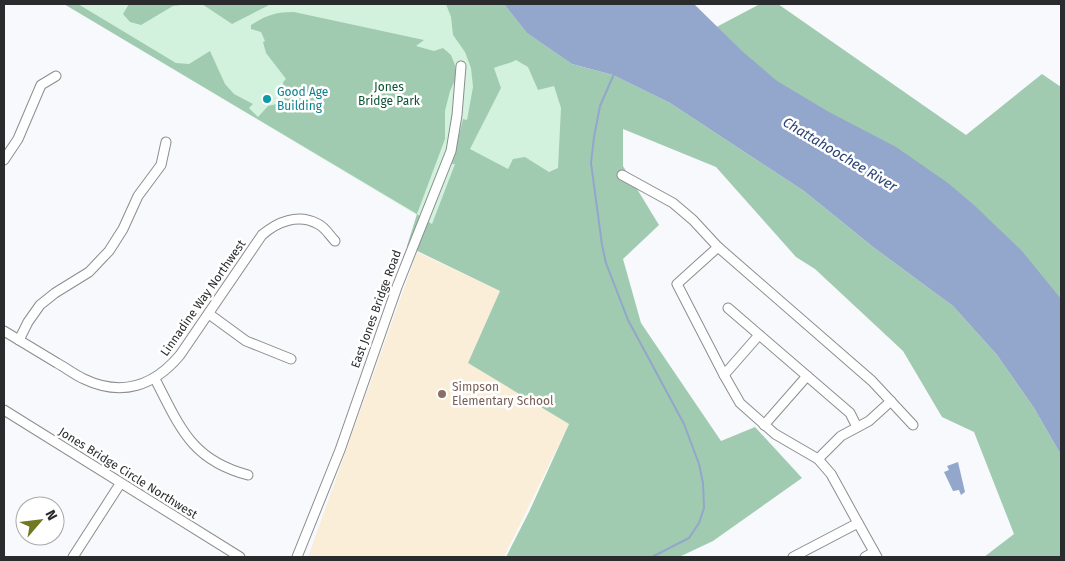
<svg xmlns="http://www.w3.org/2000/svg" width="1065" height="561" font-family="'Fira Sans',sans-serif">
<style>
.education{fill:#faeed9}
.green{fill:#d3f2de}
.forest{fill:#a1cbb0;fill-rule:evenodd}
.water{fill:#93a6cb}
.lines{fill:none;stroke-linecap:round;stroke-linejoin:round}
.stream{stroke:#93a6cb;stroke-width:2}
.minor-casing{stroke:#8b8d8f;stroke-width:11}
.minor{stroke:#fff;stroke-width:9}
.culture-dot{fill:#0f9aa8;stroke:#fff;stroke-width:2}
.education-dot{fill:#8d6e63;stroke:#fff;stroke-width:2}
.labels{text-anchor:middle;stroke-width:5;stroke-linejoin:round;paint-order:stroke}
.park-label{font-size:12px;fill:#0d5433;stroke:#fff}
.culture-label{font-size:12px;fill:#0d838f;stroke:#fff;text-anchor:start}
.street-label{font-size:12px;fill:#2a2b2c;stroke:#fff}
.education-label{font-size:12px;fill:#785e54;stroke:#fff;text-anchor:start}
.water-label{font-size:14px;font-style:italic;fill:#2d4475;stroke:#fff}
</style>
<rect width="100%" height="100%" fill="#f7f9fc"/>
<polygon class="education" points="417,252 500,291 468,363 569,424 504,557 308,557"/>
<polygon class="green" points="64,4 504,4 572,64 574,206 432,224"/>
<g class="forest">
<path d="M 64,4 L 78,4 L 176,63 L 189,64 L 210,51 L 225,84 L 234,94 L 253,104 L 249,108 L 258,117 L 268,106 L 285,102 L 283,82 L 286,79 L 266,53 L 263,42 L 265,41 L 261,32 L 251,29 L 251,25 C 267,15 275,12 294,12 L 424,40 L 416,46 L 434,51 L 443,48 L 451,55 L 455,65 L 456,78 L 450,91 L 445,111 L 445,139 L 417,214 L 432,224 L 455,164 L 452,164 L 463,119 L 467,120 L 473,87 L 471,68 L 465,52 L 453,35 L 451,17 L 446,4 L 504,4 L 527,33 L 572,64 L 613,75 L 670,103 L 804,191 L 873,247 L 953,306 L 997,355 L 1034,408 L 1061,455 L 1061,557 L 984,557 L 1014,534 L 974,432 L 942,417 L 903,351 L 815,269 L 796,257 L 716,167 L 623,129 L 623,166 L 659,225 L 623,259 L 641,323 L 721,441 L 755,427 L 802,478 L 713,541 L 679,557 L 506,557 L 529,512 L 569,424 L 468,363 L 500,291 L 407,246 L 417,214 ZM 516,60 L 528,67 L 538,90 L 554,86 L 561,108 L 558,168 L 549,172 L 525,157 L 513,159 L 508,169 L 470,149 L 501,88 L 494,68 C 501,65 509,64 516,60 Z"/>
<polygon points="129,4 188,4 173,6 141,25 130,22 123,14"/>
<polygon points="202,4 271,4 232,24"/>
<polygon points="760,4 778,4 966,135 1042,74 1061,87 1061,317 688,42"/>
</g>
<g class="water">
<polygon points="504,4 694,4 742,51 777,81 829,112 896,147 948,183 974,205 1022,251 1061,299 1061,455 1034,408 997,355 953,306 873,247 804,191 670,103 613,75 572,64 527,33"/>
<polygon points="958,462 965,492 961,495 959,490 953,491 944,472 949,470 947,466"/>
</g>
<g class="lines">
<polyline class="stream" points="614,74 600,106 594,137 591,163 602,245 606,263 628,320 684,424 699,464 703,483 704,508 699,523 689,538 652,557"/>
<g class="minor-casing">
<g id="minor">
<polyline points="4,160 18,139 41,85 56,76"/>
<polyline points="622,175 673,203 693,220 718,247 872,381 913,425"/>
<polyline points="718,247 677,284 724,375 740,403 775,434 818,459 831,474 858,523"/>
<polyline points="728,308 850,413 857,427"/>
<polyline points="209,314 246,341 291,359"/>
<path d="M 4,331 C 22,342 39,352 57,363 C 66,368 75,375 84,379 C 122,397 154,386 180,355 L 262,235 C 277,222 298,213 318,224 C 325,227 330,236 335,241"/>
<polyline points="19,340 28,322 40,305 55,293 89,272 109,251 123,229 138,196 161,165 166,142"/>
<polyline points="724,375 759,335"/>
<path d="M 155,379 C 180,427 191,460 248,475"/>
<polyline points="4,410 240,557"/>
<polyline points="764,425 807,376"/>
<polyline points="818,459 841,436 869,421 891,401"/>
<polyline points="73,557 120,484"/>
<polyline points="297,557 340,450 397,287 451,151 457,115 461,66"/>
<polyline points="793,557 858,523 877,557"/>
<polyline points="865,557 874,552"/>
</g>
</g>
<use href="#minor" class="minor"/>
</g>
<circle class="culture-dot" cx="267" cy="99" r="5"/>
<circle class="education-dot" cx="442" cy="394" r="5"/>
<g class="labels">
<g class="park-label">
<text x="389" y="91">Jones<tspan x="389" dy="14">Bridge Park</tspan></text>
</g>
<g class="culture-label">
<text x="277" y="96">Good Age<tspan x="277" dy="14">Building</tspan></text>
</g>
<g class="street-label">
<text transform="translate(203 298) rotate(-55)" y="4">Linnadine Way Northwest</text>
<text transform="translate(376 309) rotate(-70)" y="4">East Jones Bridge Road</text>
<text transform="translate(128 473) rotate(32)" y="4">Jones Bridge Circle Northwest</text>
</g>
<g class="education-label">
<text x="452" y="391">Simpson<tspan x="452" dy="14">Elementary School</tspan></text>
</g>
<g class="water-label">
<text transform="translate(840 154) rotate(31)" y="5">Chattahoochee River</text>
</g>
</g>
<rect width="1065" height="561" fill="none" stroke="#2a2b2c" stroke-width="10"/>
<g transform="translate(40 521) rotate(62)"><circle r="24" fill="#ffffff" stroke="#aaaaab"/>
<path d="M0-4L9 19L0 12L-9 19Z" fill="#707821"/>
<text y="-8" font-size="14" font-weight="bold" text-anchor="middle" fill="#2a2b2c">N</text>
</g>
</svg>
